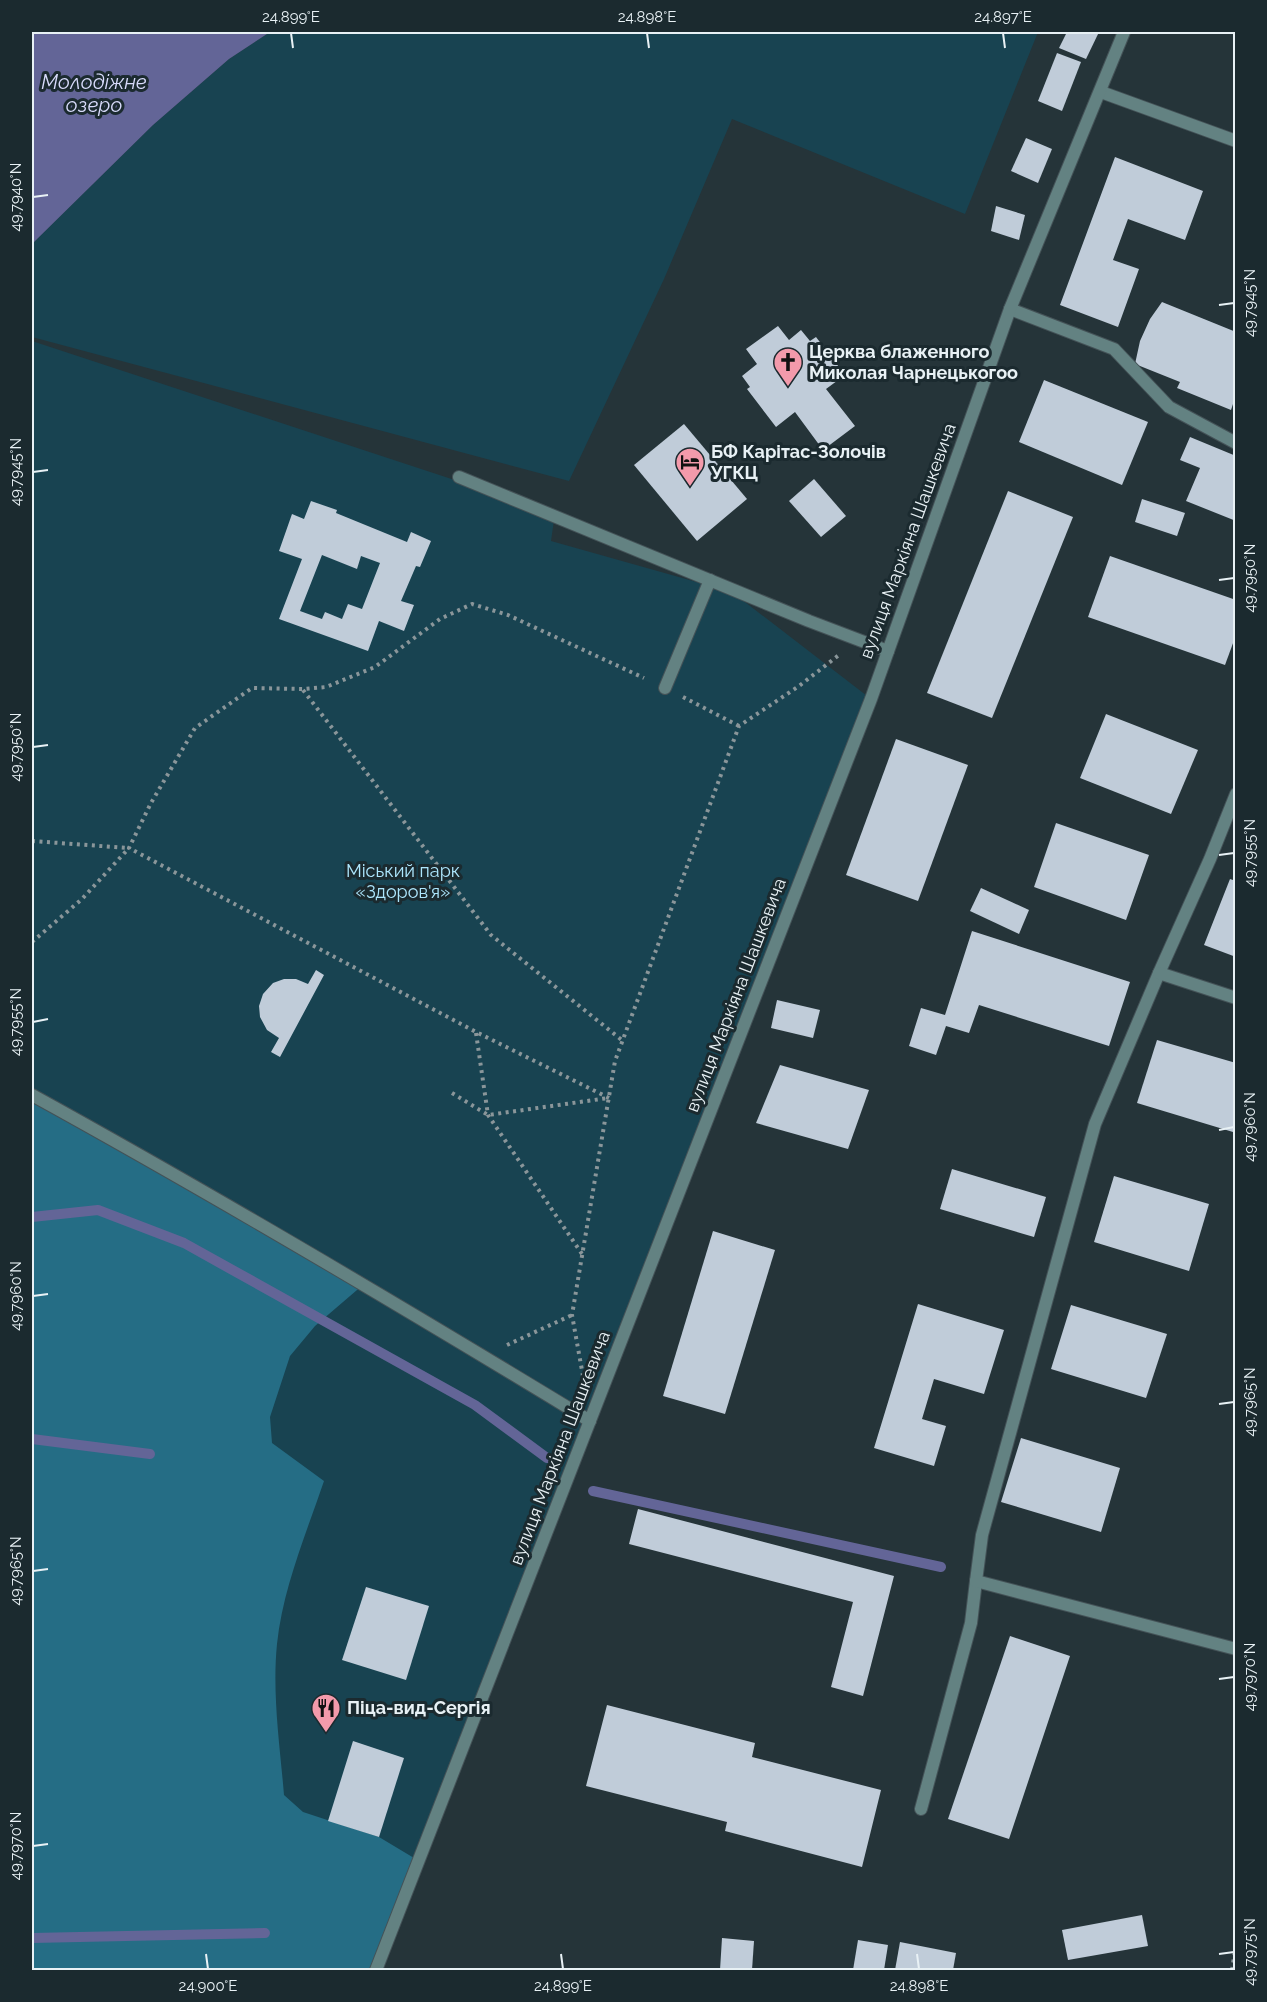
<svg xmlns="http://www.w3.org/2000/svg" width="1267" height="2002" font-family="Raleway,sans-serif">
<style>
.green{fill:#184351}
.forest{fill:#256d85}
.water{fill:#636597}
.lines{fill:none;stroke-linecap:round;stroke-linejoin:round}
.stream{stroke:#636597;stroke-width:10}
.building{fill:#c0ccd9;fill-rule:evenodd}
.service-casing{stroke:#445257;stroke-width:14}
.minor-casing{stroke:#445257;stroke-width:14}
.path{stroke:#8a969a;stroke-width:4;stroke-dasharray:3 4.5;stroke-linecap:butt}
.service{stroke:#638282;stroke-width:12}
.minor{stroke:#638282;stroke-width:12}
.ticks{fill:none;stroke:#e8f1f5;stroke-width:2}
.labels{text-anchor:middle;stroke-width:6;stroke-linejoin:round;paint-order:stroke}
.poi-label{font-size:18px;font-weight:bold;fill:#e8f1f5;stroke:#1b2a2f;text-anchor:start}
.street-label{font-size:18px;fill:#e8f1f5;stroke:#1b2a2f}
.park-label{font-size:18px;fill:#ade6fd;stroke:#1b2a2f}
.water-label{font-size:20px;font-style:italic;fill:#d8dbfb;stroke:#1b2a2f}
.neatline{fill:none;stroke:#e8f1f5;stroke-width:2}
.ticks-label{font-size:15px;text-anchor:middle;fill:#e8f1f5}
</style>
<rect width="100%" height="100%" fill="#253439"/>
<g class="green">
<polygon points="270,32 1038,32 965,214 732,119 664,279 569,481 32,337 32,244 153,125 229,59"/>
<polygon points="32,341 555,513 551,541 732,592 871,699 376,1970 32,1970"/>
</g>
<path class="forest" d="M 32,1095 L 364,1284 L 315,1326 L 290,1356 L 270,1417 L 272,1443 L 324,1481 C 306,1534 283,1588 277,1644 C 272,1694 280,1746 284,1795 L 303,1812 L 379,1837 L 419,1861 L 376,1970 L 32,1970 Z"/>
<polygon class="water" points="32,32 270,32 229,59 153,125 32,244"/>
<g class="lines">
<g class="stream">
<polyline points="32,1217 98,1210 184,1243 475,1405 547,1458"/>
<polyline points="32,1439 150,1454"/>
<polyline points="593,1491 941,1567"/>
<polyline points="32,1938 265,1933"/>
</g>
</g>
<g class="building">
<polygon points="1067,32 1099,32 1086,59 1059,48"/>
<polygon points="1057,53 1081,62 1062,111 1038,101"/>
<polygon points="1026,138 1052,149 1038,183 1011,171"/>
<polygon points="1115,157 1203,191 1185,240 1128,219 1113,260 1139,269 1118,327 1060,305"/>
<polygon points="996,206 1025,215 1019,240 991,231"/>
<polygon points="1162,302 1236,332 1234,341 1236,341 1236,405 1233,404 1231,410 1177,388 1180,382 1135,364 1140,341 1150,319"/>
<polygon points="778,326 789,340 801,330 810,341 816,337 845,375 826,389 855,426 823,450 795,412 776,427 747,389 750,387 742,376 757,364 746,349"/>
<polygon points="1044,380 1148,422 1122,485 1019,442"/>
<polygon points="684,424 747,499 697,541 634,465"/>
<polygon points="1190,437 1236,456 1236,521 1186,501 1200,468 1180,460"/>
<polygon points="814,479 846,516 821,537 789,501"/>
<polygon points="1008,491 1073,517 992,718 927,693"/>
<polygon points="1142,499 1185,513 1177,536 1135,522"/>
<path d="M 311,501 L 337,510 L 336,513 L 407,542 L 411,532 L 431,541 L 420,567 L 416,566 L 401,601 L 414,605 L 404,631 L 379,621 L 368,651 L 279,619 L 302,559 L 279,551 L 292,514 L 304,519 ZM 322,555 L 357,569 L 361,556 L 380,563 L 362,609 L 348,604 L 342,619 L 325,612 L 322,619 L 300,611 Z"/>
<polygon points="1110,556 1236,600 1236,635 1225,665 1088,617"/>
<polygon points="1106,714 1198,750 1171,814 1080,778"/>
<polygon points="896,739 968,765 918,901 846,875"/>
<polygon points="1056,823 1149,855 1126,920 1034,887"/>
<polygon points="1230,879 1236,881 1236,957 1204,945"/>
<polygon points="981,888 1029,910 1019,934 970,911"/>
<polygon points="972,931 1130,982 1109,1046 979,1005 969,1033 946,1026 936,1055 909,1046 921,1008 945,1015"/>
<polygon points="316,970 324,975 280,1057 271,1052 279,1038 267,1030 260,1017 259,1006 263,994 273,983 284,979 296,979 308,984"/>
<polygon points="777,1000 820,1010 813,1038 771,1028"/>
<polygon points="1157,1040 1236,1063 1236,1123 1233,1132 1137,1103"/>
<polygon points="780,1065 869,1090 848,1149 756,1123"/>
<polygon points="952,1169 1046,1197 1034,1237 940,1209"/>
<polygon points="1114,1176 1209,1204 1189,1271 1094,1242"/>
<polygon points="713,1231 775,1250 725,1414 663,1396"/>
<polygon points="918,1304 1004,1330 984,1394 934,1379 922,1419 946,1426 934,1466 874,1448"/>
<polygon points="1071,1305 1167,1334 1146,1398 1051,1369"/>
<polygon points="1021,1438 1120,1468 1101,1532 1001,1502"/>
<polygon points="638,1509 894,1576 863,1696 831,1687 853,1602 629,1544"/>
<polygon points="366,1587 429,1606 406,1680 342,1660"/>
<polygon points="1010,1636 1070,1656 1009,1839 948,1819"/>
<polygon points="607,1705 755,1743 752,1757 881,1790 862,1867 725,1831 727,1822 586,1786"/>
<polygon points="353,1741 404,1758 379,1837 328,1821"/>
<polygon points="1142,1915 1148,1946 1068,1960 1062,1930"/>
<polygon points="722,1938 754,1941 752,1970 720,1970"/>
<polygon points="858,1940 888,1945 884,1970 853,1970"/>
<polygon points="900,1942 956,1953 953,1970 895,1970"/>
</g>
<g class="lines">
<g class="service-casing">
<g id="service">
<polyline points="1010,309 1114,349 1169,407 1236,443"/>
<polyline points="459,477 809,621 888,651"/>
<polyline points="665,688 710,580"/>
<polyline points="921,1809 971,1623 976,1581"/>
</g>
</g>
<g class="minor-casing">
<g id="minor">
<polyline points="1101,92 1236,141"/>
<polyline points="1236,794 1210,859 1159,973 1095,1124 982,1535 976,1581 1236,1649"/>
<polyline points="1159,973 1236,998"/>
<path d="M 32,1095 C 221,1199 406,1309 590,1421"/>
<polyline points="376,1970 871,699 1010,309 1124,32"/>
</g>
</g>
<g class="path">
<polyline points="303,690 491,935 623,1041"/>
<polyline points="683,697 739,726"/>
<polyline points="32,841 128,848"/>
<polyline points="32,942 82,899 129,848"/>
<polyline points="476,1033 488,1115 582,1254"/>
<polyline points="452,1093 488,1115 608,1098"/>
<polyline points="609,1098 476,1032 129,848 151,803 195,728 252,688 303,689 326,687 375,667 440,619 472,604 508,615 644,678"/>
<polyline points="507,1345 572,1315"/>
<polyline points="583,1376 572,1315 615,1061 739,726 799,686 839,655"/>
<polyline points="1232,1970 1236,1944"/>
</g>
<use href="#service" class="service"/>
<use href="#minor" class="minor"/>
</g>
<path class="ticks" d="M 291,33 L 293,48M 647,33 L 649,48M 1003,33 L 1005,48M 33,197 L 48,195M 1219,305 L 1234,303M 33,472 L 48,470M 1219,580 L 1234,578M 33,747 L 48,745M 1219,855 L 1234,853M 33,1022 L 48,1019M 1219,1130 L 1234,1127M 33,1296 L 48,1294M 1219,1404 L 1234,1402M 33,1571 L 48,1569M 1219,1679 L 1234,1677M 33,1846 L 48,1844M 206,1954 L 208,1969M 561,1954 L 563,1969M 917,1954 L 919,1969M 1219,1954 L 1234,1952"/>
<defs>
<g id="church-pin" transform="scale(1.5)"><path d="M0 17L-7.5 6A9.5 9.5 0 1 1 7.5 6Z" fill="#f39aab" stroke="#1b2a2f"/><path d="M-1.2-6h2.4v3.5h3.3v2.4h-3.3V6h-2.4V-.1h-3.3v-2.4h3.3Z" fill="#111"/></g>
<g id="hotel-pin" transform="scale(1.5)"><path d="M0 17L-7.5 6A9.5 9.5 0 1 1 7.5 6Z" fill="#f39aab" stroke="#1b2a2f"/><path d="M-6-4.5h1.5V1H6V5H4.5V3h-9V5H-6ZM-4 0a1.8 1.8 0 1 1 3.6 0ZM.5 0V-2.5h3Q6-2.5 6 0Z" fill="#111"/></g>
<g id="restaurant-pin" transform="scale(1.5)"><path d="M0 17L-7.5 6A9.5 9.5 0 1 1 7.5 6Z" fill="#f39aab" stroke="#1b2a2f"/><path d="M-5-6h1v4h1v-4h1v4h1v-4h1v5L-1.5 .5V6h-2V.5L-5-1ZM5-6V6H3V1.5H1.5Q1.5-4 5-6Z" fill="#111"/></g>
</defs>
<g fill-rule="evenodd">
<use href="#church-pin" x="788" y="362"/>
<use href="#hotel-pin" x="690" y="462"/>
<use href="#restaurant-pin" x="326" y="1708"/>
</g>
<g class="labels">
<g class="poi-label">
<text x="809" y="358">Церква блаженного<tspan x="809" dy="21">Миколая Чарнецькогоо</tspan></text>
<text x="711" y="458">БФ Карітас-Золочів<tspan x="711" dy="21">УГКЦ</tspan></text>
<text x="347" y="1714">Піца-вид-Сергія</text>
</g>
<g class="street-label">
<text transform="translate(908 541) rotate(-70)" y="6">вулиця Маркіяна Шашкевича</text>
<text transform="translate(736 995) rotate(-69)" y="6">вулиця Маркіяна Шашкевича</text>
<text transform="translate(560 1448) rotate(-69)" y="6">вулиця Маркіяна Шашкевича</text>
</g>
<g class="park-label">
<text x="403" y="877">Міський парк<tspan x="403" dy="21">«Здоров'я»</tspan></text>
</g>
<g class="water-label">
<text x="94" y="89">Молодіжне<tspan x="94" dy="23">озеро</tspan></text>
</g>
</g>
<rect width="1267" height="2002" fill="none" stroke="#1b2a2f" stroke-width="66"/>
<rect x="33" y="33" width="1201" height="1936" class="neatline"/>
<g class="ticks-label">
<text x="291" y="22">24.899°E</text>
<text x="647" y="22">24.898°E</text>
<text x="1003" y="22">24.897°E</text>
<text transform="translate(16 197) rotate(-90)" y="5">49.7940°N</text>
<text transform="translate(1250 303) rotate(-90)" y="5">49.7945°N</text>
<text transform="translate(16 472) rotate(-90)" y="5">49.7945°N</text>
<text transform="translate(1250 578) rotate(-90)" y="5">49.7950°N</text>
<text transform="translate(16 747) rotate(-90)" y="5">49.7950°N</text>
<text transform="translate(1250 853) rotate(-90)" y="5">49.7955°N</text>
<text transform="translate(16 1022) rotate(-90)" y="5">49.7955°N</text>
<text transform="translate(1250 1127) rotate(-90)" y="5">49.7960°N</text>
<text transform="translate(16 1296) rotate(-90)" y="5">49.7960°N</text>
<text transform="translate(1250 1402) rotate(-90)" y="5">49.7965°N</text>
<text transform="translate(16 1571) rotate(-90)" y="5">49.7965°N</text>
<text transform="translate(1250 1677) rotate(-90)" y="5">49.7970°N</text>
<text transform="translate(16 1846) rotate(-90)" y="5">49.7970°N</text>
<text transform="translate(1250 1952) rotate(-90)" y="5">49.7975°N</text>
<text x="208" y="1991">24.900°E</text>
<text x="563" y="1991">24.899°E</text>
<text x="919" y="1991">24.898°E</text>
</g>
</svg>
